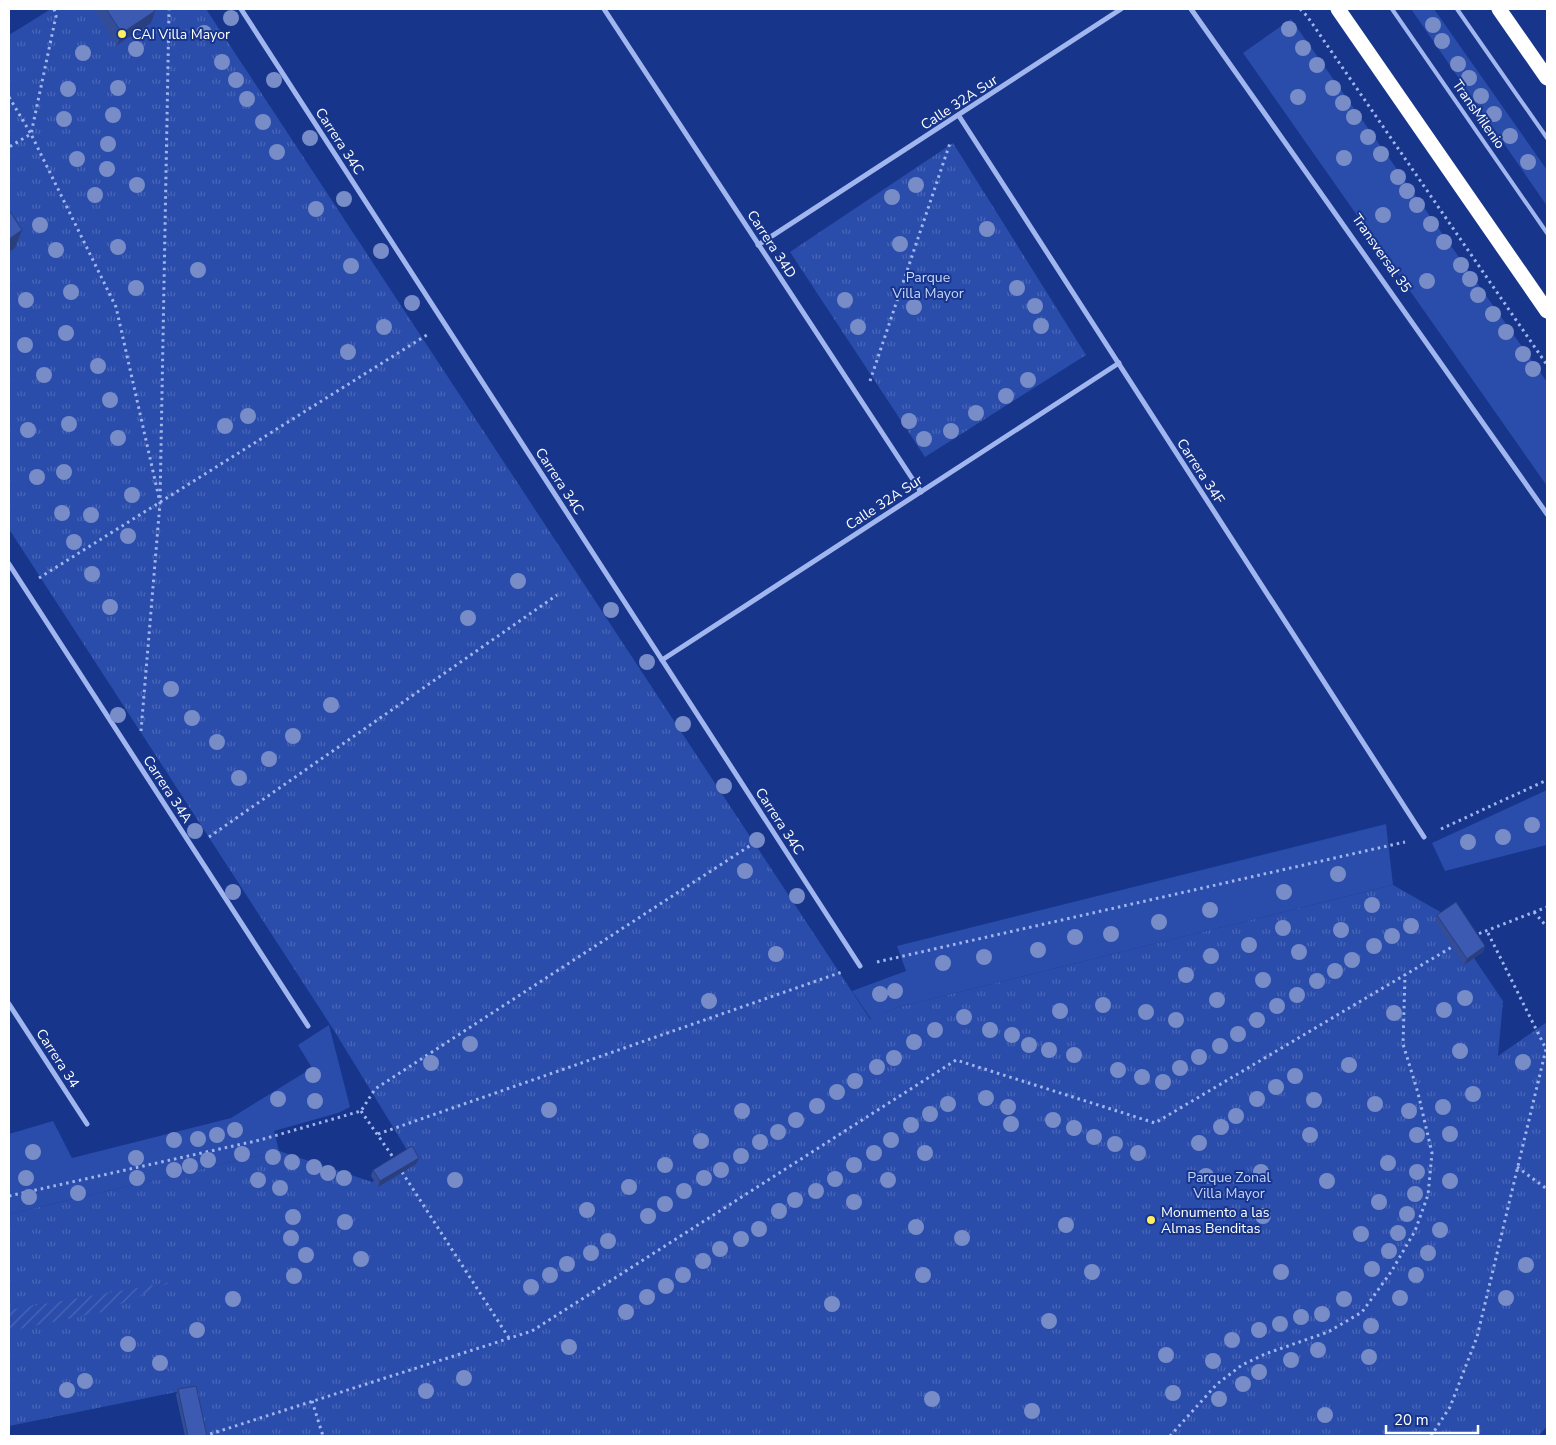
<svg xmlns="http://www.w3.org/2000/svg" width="1556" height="1445" font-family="'Nunito Sans',sans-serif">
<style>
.grass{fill:#2a4caa}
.park{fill:url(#park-tufts)}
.garden{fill:url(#garden-furrows)}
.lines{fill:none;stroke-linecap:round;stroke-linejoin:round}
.path{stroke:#a1b6ee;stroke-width:3;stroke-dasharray:2.5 4;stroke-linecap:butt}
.lane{stroke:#a1b6ee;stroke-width:4}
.street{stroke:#a1b6ee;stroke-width:5}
.highway{stroke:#fff;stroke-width:15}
.tree{fill:#788dc8}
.wall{fill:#344d99}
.shaded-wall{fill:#2a3f7d}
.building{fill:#3c5ab2;stroke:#2a3f7d}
.poi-dot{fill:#ffee5e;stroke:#17358b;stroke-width:2}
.labels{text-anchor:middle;stroke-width:4;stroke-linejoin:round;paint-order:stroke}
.poi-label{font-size:14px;fill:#fff;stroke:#17358b;text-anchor:start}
.street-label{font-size:14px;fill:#fff;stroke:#17358b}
.park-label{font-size:14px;fill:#c7d5fa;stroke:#17358b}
</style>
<defs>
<pattern id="park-tufts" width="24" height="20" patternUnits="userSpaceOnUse" patternTransform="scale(1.25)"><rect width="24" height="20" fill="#2a4caa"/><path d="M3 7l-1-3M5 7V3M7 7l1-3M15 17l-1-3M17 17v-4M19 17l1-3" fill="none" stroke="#4a67b7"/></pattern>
<pattern id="garden-furrows" width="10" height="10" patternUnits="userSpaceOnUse" patternTransform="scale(1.25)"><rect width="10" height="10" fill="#2a4caa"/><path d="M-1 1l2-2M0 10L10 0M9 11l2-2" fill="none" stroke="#4a67b7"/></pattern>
</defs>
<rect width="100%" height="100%" fill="#17358b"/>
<g class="grass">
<polygon points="1411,9 1434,9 1547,170 1547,206"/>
<polygon points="1291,19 1547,382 1547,486 1243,53"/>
<polygon points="1547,790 1547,845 1445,871 1432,843"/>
<polygon points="1386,824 1393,885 898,1007 871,1019 852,991 906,971 897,946"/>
<polygon points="329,1025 350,1107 338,1113 274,1131 279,1151 9,1214 9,1134 53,1121 72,1158 231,1118 312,1068 298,1045"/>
</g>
<g class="park">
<polygon points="51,9 206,9 870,1019 898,1007 1393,885 1444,914 1503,1001 1498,1056 1547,1022 1547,1426 1539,1436 196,1436 186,1390 9,1426 9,1214 279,1151 372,1182 412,1158 335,1032 9,529 9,35"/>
<polygon points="953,143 1086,355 925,457 790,252"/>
</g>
<polygon class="garden" points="171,1282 102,1312 9,1331 9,1310"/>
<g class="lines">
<g class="path">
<polyline points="54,9 56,16 31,134 116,307 159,498"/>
<polyline points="1300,9 1307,16 1547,365"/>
<polyline points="9,97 31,134 9,147"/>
<polyline points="870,381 950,143"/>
<polyline points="39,578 430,333"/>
<polyline points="141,731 160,503 169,9"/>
<polyline points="1441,829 1547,780"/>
<polyline points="209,837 557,595"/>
<polyline points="1534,912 1547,927"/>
<polyline points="1473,936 1547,907"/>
<polyline points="877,962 1405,842"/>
<polyline points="361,1111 395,1160"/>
<polyline points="378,1134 842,972"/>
<polyline points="1517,1167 1547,1189"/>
<polyline points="402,1172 509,1338"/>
<polyline points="9,1196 260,1140 361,1111 375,1089 751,845"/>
<polyline points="312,1401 323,1436"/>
<polyline points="204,1436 532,1331 956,1060 1155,1123 1452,947"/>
<polyline points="1170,1436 1217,1384 1242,1365 1265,1354 1328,1332 1362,1312 1391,1272 1415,1231 1428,1195 1432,1153 1418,1093 1403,1044 1405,975"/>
<polyline points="1431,1436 1450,1407 1477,1337 1546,1049 1487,931"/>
</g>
<g class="lane">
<polyline points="1392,9 1547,233"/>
<polyline points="1457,9 1547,138"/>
</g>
<g class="street">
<polyline points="241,9 860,966"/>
<polyline points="604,9 921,492"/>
<polyline points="1191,9 1547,514"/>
<polyline points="959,116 1424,837"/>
<polyline points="758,245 1121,9"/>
<polyline points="9,564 308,1026"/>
<polyline points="662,660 1119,363"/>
<polyline points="9,1004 87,1124"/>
</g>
<g class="highway">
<polyline points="1338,9 1547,311"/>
<polyline points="1499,9 1547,78"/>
</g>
</g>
<g class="tree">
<circle cx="231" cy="18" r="8"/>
<circle cx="1433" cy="25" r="8"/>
<circle cx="1289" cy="29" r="8"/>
<circle cx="204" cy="33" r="8"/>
<circle cx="1442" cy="41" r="8"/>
<circle cx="1303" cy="48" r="8"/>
<circle cx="136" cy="49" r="8"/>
<circle cx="83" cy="53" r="8"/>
<circle cx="222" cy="62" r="8"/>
<circle cx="1458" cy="64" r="8"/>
<circle cx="1317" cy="65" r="8"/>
<circle cx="1469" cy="78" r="8"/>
<circle cx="236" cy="80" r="8"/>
<circle cx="274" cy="80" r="8"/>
<circle cx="118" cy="88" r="8"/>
<circle cx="1333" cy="88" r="8"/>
<circle cx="68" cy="89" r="8"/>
<circle cx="1481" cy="96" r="8"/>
<circle cx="1298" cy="97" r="8"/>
<circle cx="247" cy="99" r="8"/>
<circle cx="1343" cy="103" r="8"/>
<circle cx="1494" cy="114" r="8"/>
<circle cx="113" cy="115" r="8"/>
<circle cx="1354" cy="117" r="8"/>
<circle cx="64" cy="119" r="8"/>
<circle cx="263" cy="122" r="8"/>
<circle cx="1510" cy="136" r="8"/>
<circle cx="1368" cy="137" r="8"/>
<circle cx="310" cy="138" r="8"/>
<circle cx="108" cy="144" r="8"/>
<circle cx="277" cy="152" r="8"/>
<circle cx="1381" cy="154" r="8"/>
<circle cx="1344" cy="158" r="8"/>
<circle cx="77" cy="159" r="8"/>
<circle cx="1528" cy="162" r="8"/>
<circle cx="107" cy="169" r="8"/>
<circle cx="1398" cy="177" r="8"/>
<circle cx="137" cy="185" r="8"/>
<circle cx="916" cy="185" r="8"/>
<circle cx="1407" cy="191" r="8"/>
<circle cx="95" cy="195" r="8"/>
<circle cx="892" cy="197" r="8"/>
<circle cx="344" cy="199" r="8"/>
<circle cx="1417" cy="205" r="8"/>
<circle cx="316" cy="209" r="8"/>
<circle cx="1383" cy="215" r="8"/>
<circle cx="1431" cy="224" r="8"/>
<circle cx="40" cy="225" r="8"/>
<circle cx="987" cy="229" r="8"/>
<circle cx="1444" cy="242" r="8"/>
<circle cx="900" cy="244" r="8"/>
<circle cx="118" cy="247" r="8"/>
<circle cx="56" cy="250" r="8"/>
<circle cx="381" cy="251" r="8"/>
<circle cx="1461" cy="265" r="8"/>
<circle cx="351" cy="266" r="8"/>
<circle cx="198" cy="270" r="8"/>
<circle cx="1470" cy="279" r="8"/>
<circle cx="1427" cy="281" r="8"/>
<circle cx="136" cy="288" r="8"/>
<circle cx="1017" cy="288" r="8"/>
<circle cx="71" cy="292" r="8"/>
<circle cx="1478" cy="295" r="8"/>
<circle cx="26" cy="300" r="8"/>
<circle cx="845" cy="300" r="8"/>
<circle cx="412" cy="303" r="8"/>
<circle cx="1035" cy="306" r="8"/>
<circle cx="914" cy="307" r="8"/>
<circle cx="1493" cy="314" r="8"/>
<circle cx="1041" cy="326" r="8"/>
<circle cx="384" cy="327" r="8"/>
<circle cx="858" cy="327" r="8"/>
<circle cx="1506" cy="332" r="8"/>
<circle cx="66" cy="333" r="8"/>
<circle cx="25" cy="345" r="8"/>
<circle cx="348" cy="352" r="8"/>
<circle cx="1523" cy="354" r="8"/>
<circle cx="98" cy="366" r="8"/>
<circle cx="1533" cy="369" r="8"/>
<circle cx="44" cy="375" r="8"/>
<circle cx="1028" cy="380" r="8"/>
<circle cx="1006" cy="396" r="8"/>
<circle cx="110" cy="400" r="8"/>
<circle cx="976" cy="413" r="8"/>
<circle cx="248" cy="416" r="8"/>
<circle cx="909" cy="421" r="8"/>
<circle cx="69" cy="424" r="8"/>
<circle cx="225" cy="426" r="8"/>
<circle cx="28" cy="430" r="8"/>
<circle cx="951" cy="431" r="8"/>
<circle cx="118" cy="438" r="8"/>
<circle cx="924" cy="439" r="8"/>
<circle cx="64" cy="472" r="8"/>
<circle cx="37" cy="477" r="8"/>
<circle cx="132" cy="495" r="8"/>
<circle cx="62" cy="513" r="8"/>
<circle cx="91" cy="515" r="8"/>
<circle cx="128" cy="536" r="8"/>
<circle cx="74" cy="542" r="8"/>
<circle cx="92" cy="574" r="8"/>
<circle cx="518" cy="581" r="8"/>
<circle cx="110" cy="607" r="8"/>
<circle cx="611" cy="610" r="8"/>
<circle cx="468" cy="618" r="8"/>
<circle cx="647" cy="662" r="8"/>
<circle cx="171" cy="689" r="8"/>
<circle cx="331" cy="705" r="8"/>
<circle cx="118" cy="715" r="8"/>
<circle cx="192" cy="718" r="8"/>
<circle cx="683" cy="724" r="8"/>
<circle cx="293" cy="736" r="8"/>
<circle cx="217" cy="742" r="8"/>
<circle cx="269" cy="759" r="8"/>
<circle cx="239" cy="778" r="8"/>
<circle cx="724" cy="786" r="8"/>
<circle cx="1532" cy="825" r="8"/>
<circle cx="195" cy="831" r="8"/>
<circle cx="1503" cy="837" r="8"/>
<circle cx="757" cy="840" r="8"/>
<circle cx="1468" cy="842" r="8"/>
<circle cx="745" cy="871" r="8"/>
<circle cx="1338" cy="874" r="8"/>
<circle cx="233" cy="892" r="8"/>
<circle cx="1284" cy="892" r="8"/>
<circle cx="797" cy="896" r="8"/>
<circle cx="1372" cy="905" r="8"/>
<circle cx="1210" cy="910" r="8"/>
<circle cx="1159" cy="922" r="8"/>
<circle cx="1411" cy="926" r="8"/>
<circle cx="1283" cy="928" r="8"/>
<circle cx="1341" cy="930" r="8"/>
<circle cx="1111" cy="934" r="8"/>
<circle cx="1392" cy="936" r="8"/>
<circle cx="1075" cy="937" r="8"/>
<circle cx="1249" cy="945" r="8"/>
<circle cx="1374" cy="946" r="8"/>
<circle cx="1038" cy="950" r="8"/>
<circle cx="1299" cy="952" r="8"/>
<circle cx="776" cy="954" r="8"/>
<circle cx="1211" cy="956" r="8"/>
<circle cx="984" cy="957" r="8"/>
<circle cx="1352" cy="960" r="8"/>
<circle cx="943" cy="963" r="8"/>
<circle cx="1335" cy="971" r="8"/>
<circle cx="1186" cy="975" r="8"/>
<circle cx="1263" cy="980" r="8"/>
<circle cx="1317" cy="981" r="8"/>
<circle cx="895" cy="991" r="8"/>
<circle cx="880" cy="994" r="8"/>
<circle cx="1297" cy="995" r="8"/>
<circle cx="1465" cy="998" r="8"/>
<circle cx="1217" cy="1000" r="8"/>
<circle cx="709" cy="1001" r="8"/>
<circle cx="1103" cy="1005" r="8"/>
<circle cx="1277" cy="1006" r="8"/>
<circle cx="1444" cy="1010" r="8"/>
<circle cx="1060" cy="1011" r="8"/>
<circle cx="1146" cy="1012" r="8"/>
<circle cx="1394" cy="1013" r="8"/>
<circle cx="964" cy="1017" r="8"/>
<circle cx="1176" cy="1020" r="8"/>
<circle cx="1257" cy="1020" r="8"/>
<circle cx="935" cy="1030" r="8"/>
<circle cx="990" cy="1030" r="8"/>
<circle cx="1238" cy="1034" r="8"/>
<circle cx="1012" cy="1035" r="8"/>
<circle cx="914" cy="1042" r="8"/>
<circle cx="470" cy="1044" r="8"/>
<circle cx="1029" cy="1045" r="8"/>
<circle cx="1220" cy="1046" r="8"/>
<circle cx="1049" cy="1050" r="8"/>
<circle cx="1460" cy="1051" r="8"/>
<circle cx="1074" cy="1055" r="8"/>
<circle cx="1199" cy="1057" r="8"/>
<circle cx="894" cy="1058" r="8"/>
<circle cx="1523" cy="1062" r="8"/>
<circle cx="431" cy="1063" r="8"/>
<circle cx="1349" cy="1065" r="8"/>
<circle cx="877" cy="1067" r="8"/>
<circle cx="1180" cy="1068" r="8"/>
<circle cx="1118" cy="1070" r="8"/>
<circle cx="313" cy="1075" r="8"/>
<circle cx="1295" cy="1076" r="8"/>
<circle cx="1142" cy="1077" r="8"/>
<circle cx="855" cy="1081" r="8"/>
<circle cx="1163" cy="1082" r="8"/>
<circle cx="1276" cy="1087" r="8"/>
<circle cx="837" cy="1092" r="8"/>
<circle cx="1473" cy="1094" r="8"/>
<circle cx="986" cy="1098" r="8"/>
<circle cx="278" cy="1099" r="8"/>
<circle cx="1257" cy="1099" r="8"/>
<circle cx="1314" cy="1100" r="8"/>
<circle cx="315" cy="1101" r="8"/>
<circle cx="948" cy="1104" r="8"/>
<circle cx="1375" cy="1104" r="8"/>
<circle cx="817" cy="1106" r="8"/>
<circle cx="1008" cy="1107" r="8"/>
<circle cx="1443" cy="1107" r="8"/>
<circle cx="549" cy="1110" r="8"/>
<circle cx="742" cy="1111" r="8"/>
<circle cx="1409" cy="1111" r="8"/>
<circle cx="930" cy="1114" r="8"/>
<circle cx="1236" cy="1116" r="8"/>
<circle cx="796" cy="1120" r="8"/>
<circle cx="1053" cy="1120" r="8"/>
<circle cx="1011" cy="1124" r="8"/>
<circle cx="911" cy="1125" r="8"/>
<circle cx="1221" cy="1127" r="8"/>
<circle cx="1074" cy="1128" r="8"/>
<circle cx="235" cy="1130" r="8"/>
<circle cx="778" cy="1132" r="8"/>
<circle cx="1450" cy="1134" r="8"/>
<circle cx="217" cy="1135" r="8"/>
<circle cx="1310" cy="1135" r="8"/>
<circle cx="1417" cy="1135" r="8"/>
<circle cx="1094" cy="1137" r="8"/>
<circle cx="198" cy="1139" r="8"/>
<circle cx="174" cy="1140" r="8"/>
<circle cx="891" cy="1140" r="8"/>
<circle cx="701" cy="1141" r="8"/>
<circle cx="760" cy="1142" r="8"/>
<circle cx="1199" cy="1143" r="8"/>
<circle cx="1115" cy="1144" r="8"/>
<circle cx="33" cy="1152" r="8"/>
<circle cx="874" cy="1153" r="8"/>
<circle cx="925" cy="1153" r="8"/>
<circle cx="1138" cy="1153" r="8"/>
<circle cx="242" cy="1154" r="8"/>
<circle cx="741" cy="1156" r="8"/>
<circle cx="273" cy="1157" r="8"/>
<circle cx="136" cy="1158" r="8"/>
<circle cx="208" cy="1160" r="8"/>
<circle cx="292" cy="1162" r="8"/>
<circle cx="1388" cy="1163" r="8"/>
<circle cx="665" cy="1165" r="8"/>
<circle cx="854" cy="1165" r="8"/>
<circle cx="190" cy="1166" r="8"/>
<circle cx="314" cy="1167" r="8"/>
<circle cx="174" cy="1170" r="8"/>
<circle cx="721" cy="1170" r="8"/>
<circle cx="1261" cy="1172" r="8"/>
<circle cx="1417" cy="1172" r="8"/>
<circle cx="328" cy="1173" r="8"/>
<circle cx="1206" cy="1176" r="8"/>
<circle cx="26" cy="1178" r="8"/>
<circle cx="137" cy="1178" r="8"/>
<circle cx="344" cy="1178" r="8"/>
<circle cx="704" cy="1178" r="8"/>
<circle cx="835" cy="1179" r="8"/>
<circle cx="258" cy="1180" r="8"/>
<circle cx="455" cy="1180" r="8"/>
<circle cx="888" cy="1180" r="8"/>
<circle cx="1327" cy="1181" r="8"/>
<circle cx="1450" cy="1181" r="8"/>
<circle cx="629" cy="1187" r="8"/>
<circle cx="280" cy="1188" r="8"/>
<circle cx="684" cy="1191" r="8"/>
<circle cx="816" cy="1191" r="8"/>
<circle cx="78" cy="1193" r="8"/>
<circle cx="1415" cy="1194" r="8"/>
<circle cx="29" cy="1197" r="8"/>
<circle cx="795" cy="1200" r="8"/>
<circle cx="854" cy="1202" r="8"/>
<circle cx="1379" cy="1202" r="8"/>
<circle cx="665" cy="1204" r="8"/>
<circle cx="587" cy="1210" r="8"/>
<circle cx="779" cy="1211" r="8"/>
<circle cx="1407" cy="1214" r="8"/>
<circle cx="648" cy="1216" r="8"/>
<circle cx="1263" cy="1216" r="8"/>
<circle cx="293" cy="1217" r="8"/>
<circle cx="345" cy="1222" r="8"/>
<circle cx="1066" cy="1225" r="8"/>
<circle cx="916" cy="1227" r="8"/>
<circle cx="759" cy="1229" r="8"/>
<circle cx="1440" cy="1230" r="8"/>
<circle cx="1398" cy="1233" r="8"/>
<circle cx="1361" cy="1234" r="8"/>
<circle cx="291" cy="1238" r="8"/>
<circle cx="962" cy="1238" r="8"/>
<circle cx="741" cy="1239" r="8"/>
<circle cx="608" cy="1241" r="8"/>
<circle cx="720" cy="1249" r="8"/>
<circle cx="1389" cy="1251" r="8"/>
<circle cx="591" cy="1253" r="8"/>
<circle cx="1428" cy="1253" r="8"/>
<circle cx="306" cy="1255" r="8"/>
<circle cx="361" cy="1259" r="8"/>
<circle cx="703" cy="1261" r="8"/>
<circle cx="567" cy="1264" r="8"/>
<circle cx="1526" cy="1265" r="8"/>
<circle cx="1372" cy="1269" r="8"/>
<circle cx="1092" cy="1272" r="8"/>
<circle cx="1281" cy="1272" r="8"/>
<circle cx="550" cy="1275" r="8"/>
<circle cx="683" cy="1275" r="8"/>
<circle cx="923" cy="1275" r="8"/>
<circle cx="1416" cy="1275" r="8"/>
<circle cx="294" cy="1276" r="8"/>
<circle cx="666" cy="1286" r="8"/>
<circle cx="531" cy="1287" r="8"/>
<circle cx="647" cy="1297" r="8"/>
<circle cx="1400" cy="1298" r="8"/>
<circle cx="1506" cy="1298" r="8"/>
<circle cx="233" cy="1299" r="8"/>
<circle cx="1344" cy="1299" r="8"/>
<circle cx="832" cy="1304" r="8"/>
<circle cx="626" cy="1312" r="8"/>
<circle cx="1322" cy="1314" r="8"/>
<circle cx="1301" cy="1317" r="8"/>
<circle cx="1049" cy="1321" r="8"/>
<circle cx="1280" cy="1324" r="8"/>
<circle cx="1371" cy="1326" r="8"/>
<circle cx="197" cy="1330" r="8"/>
<circle cx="1259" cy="1330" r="8"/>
<circle cx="1232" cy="1340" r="8"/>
<circle cx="128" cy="1344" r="8"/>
<circle cx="569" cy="1347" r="8"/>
<circle cx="1318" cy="1350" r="8"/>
<circle cx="1166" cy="1355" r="8"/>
<circle cx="1369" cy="1357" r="8"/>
<circle cx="1291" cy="1360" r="8"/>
<circle cx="1213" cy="1361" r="8"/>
<circle cx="160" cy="1363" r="8"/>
<circle cx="1259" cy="1372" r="8"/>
<circle cx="464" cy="1378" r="8"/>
<circle cx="85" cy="1381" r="8"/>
<circle cx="1243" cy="1384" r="8"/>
<circle cx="67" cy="1390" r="8"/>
<circle cx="426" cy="1391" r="8"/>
<circle cx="1173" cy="1393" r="8"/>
<circle cx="932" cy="1399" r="8"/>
<circle cx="1219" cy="1399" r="8"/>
<circle cx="1032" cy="1411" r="8"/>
<circle cx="1325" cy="1415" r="8"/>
</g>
<g class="wall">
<polygon points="95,9 154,9 155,11 151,23 117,45 94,10"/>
<polygon points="1437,915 1485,946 1483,952 1464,965 1435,921"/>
<polygon points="419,1158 416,1164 378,1187 371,1176 373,1170"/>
<polygon points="178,1389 207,1436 185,1436 176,1395"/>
</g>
<g class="shaded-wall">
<polygon points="155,11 151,23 117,45 122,33"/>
<polygon points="22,230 15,248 9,252 9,239"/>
<polygon points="1485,946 1483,952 1464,965 1467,959"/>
<polygon points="419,1158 416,1164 378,1187 380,1181"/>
</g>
<g class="building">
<polygon points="106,9 154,9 155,11 122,33"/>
<polygon points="9,210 22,230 9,239"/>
<polygon points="1456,902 1485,946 1467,959 1437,915"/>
<polygon points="412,1146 419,1158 380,1181 373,1170"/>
<polygon points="196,1386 207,1436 188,1436 178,1389"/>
</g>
<g class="poi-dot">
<circle cx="122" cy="34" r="5"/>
<circle cx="1151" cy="1220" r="5"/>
</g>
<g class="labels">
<g class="poi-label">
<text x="132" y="39">CAI Villa Mayor</text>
<text x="1161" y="1217">Monumento a las<tspan x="1161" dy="16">Almas Benditas</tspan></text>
</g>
<g class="street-label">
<text transform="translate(959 102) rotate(-33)" y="5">Calle 32A Sur</text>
<text transform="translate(1479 114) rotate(55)" y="5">TransMilenio</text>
<text transform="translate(340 141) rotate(57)" y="5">Carrera 34C</text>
<text transform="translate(772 244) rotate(57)" y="5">Carrera 34D</text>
<text transform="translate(1382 253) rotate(55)" y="5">Transversal 35</text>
<text transform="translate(1201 471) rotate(57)" y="5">Carrera 34F</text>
<text transform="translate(560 481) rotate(57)" y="5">Carrera 34C</text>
<text transform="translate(884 502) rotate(-33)" y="5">Calle 32A Sur</text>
<text transform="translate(168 789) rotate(57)" y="5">Carrera 34A</text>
<text transform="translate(780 821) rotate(57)" y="5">Carrera 34C</text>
<text transform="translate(58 1058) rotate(57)" y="5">Carrera 34</text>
</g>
<g class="park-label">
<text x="928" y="282">Parque<tspan x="928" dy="16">Villa Mayor</tspan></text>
<text x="1229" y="1182">Parque Zonal<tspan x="1229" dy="16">Villa Mayor</tspan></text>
</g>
</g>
<rect width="1556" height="1445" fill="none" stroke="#ffffff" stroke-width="20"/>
<path d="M1386 1425v8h92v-8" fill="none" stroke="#ffffff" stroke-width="2.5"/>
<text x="1394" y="1425" font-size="15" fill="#ffffff" stroke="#17358b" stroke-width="4" paint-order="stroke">20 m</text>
</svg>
